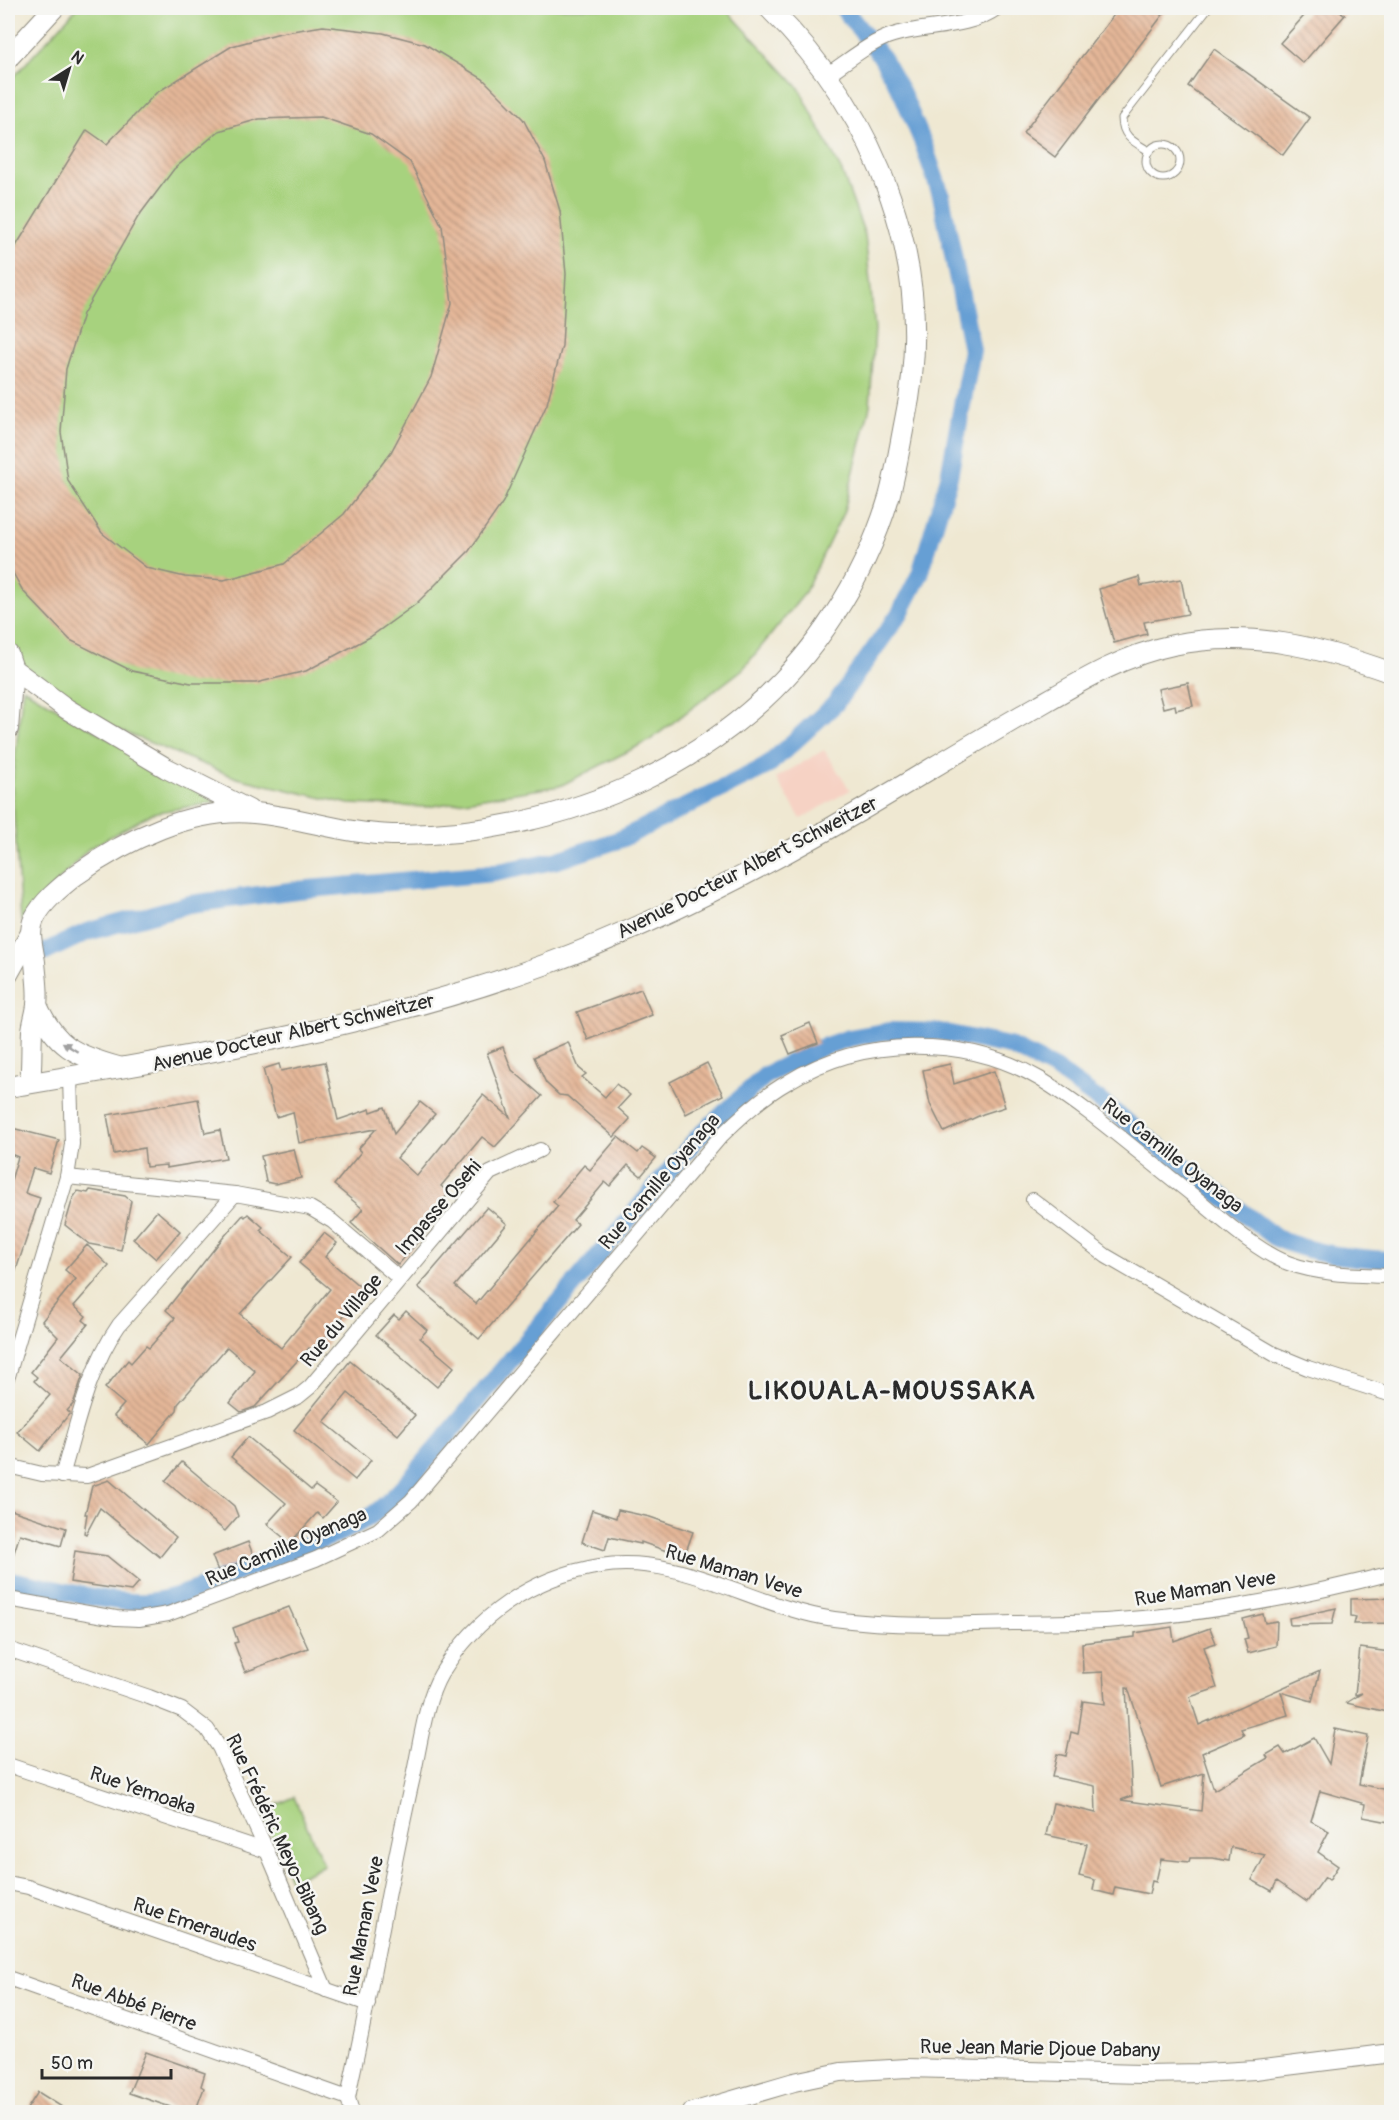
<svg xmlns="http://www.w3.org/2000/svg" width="1399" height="2120" font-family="Pangolin,sans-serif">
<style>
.built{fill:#f6d2c4}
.grass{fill:#a7d27e;stroke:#697e54;stroke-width:1.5}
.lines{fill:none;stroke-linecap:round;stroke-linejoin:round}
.canal{stroke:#669fd4;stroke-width:18}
.building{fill:url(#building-back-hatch);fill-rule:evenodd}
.service-casing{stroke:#8d8a7e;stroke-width:9}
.minor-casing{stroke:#8d8a7e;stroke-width:16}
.tertiary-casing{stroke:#8d8a7e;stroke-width:20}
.secondary-casing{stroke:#8d8a7e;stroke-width:22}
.service{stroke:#fff;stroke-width:7}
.minor{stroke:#fff;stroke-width:14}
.tertiary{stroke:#fff;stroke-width:18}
.secondary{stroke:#fff;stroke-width:20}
.oneway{fill:#a0a0a0}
.labels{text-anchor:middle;stroke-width:5;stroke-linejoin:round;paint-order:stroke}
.street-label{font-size:20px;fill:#2b2b2b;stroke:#f6f6f2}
.district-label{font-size:26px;font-weight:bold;letter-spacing:1.5px;fill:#2b2b2b;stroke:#f6f6f2}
</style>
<defs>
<pattern id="building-back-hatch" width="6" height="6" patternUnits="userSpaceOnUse" patternTransform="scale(1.5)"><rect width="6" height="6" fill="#e5b799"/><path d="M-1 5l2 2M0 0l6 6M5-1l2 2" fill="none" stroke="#ba957d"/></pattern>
</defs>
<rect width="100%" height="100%" fill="#f6f6f2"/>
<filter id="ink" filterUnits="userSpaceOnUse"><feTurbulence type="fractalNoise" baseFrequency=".0167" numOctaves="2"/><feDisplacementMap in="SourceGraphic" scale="12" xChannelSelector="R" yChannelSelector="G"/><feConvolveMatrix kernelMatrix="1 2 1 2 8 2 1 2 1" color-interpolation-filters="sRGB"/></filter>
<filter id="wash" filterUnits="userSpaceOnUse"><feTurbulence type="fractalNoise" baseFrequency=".008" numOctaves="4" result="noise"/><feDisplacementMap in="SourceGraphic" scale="24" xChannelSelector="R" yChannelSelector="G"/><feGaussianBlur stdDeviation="1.35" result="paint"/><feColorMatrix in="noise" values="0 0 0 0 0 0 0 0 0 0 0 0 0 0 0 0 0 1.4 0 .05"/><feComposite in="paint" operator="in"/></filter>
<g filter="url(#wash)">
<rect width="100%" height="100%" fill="#efe8d2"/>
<polygon class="built" points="824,750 850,790 801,819 776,778"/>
<g class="grass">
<polygon points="77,8 725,8 799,88 842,172 865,235 875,329 870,406 844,511 804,594 743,669 650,740 560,786 426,807 349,804 237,778 67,709 8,663 8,83"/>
<polygon points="23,688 216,802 153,813 88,849 21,921 12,785"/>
<polygon points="294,1797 324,1865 291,1880 261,1812"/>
</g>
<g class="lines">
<g class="canal">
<polyline points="45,952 87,932 190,904 297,890 494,873 558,860 621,839 767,766 835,704 900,613 920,574 949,477 972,350 941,195 923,143 902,93 881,56 843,8"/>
<path d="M 8,1580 C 46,1586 110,1605 147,1602 C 184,1599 231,1574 267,1560 C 302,1546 344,1535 375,1513 C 398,1496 416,1472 435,1450 L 697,1138 L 766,1075 L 820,1048 L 849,1038 L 889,1031 L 940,1032 L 1009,1046 L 1055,1069 L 1100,1101 L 1276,1238 C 1313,1254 1351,1258 1392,1260"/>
</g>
</g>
<g id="blocks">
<g class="building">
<polygon points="1119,8 1168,8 1055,157 1023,133"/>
<polygon points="1311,8 1336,8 1345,15 1303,63 1280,43"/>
<path d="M 323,26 L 383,33 L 425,44 L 483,79 L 523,119 L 545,161 L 560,211 L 566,274 L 562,346 L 547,404 L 503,502 L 469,551 L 416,604 L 370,637 L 306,671 L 256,683 L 191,683 L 132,671 L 70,640 L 23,591 L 8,564 L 8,259 L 87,130 L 107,144 L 156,93 L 232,46 L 280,33 ZM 321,117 L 371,134 L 410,162 L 442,226 L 452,303 L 431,377 L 391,452 L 344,514 L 284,564 L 224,580 L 185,577 L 147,568 L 102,533 L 68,481 L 61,432 L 66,369 L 83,314 L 138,217 L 174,169 L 219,131 L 259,119 Z"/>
<polygon points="1214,49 1310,118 1283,155 1188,86"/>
<polygon points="1139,577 1141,586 1181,579 1188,614 1144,622 1147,634 1114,643 1099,589"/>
<polygon points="1188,683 1193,706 1176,710 1175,705 1163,708 1158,689"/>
<polygon points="641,989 652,1015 588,1040 577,1012"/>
<polygon points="810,1023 818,1043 790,1054 782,1035"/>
<polygon points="568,1042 579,1068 586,1074 582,1077 605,1097 616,1084 630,1095 618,1108 630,1119 614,1137 567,1096 559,1095 546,1083 534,1057"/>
<polygon points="503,1047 512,1070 542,1096 495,1147 482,1137 441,1186 449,1193 426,1220 432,1225 398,1265 351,1223 363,1209 334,1185 361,1152 358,1149 376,1129 299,1143 293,1112 276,1117 263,1069 279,1064 281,1071 325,1062 338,1120 370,1109 371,1112 385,1107 394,1134 420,1102 435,1114 397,1158 417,1176 483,1095 510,1117 487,1053"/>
<polygon points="707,1063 723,1095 686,1114 670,1082"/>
<polygon points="950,1064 954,1084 994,1071 1005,1107 983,1114 944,1132 930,1104 923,1070"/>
<polygon points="198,1099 205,1133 220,1130 226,1158 166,1168 166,1165 146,1167 144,1148 114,1154 107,1115"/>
<polygon points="8,1127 59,1140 49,1173 33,1168 25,1193 40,1198 11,1285 8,1285 8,1190 18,1157 8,1153"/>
<polygon points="618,1137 638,1153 642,1148 656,1158 641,1176 628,1165 610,1186 605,1182 573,1220 578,1224 479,1339 418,1287 487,1207 507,1224 455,1286 476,1304 558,1206 553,1202 584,1165 590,1170"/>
<polygon points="294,1149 301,1178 275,1184 266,1182 261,1156"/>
<polygon points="90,1190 125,1196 131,1201 121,1250 89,1244 65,1225 73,1198 78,1191 88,1193"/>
<polygon points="157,1211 180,1231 156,1259 133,1239"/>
<polygon points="248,1214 263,1227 260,1230 292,1257 240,1314 281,1348 330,1289 299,1263 324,1233 337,1243 325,1257 365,1291 324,1339 329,1343 319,1355 309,1348 255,1407 241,1412 230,1403 255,1371 227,1347 178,1404 177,1410 149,1444 114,1416 124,1404 105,1388 128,1360 131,1363 146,1346 149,1348 175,1318 166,1310 222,1239 243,1215 245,1217"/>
<polygon points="87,1245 109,1266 74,1306 86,1316 83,1320 88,1324 61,1357 83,1375 73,1404 67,1411 70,1413 40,1451 17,1432 50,1395 34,1381 37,1377 31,1372 58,1337 42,1321 76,1279 65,1270"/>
<polygon points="406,1311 427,1330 420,1338 454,1367 437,1387 376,1335 394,1315 399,1319"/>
<polygon points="350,1361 415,1415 398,1435 348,1393 324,1422 371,1460 355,1480 294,1430"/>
<polygon points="248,1437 311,1490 315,1486 337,1502 323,1518 317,1513 290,1543 267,1524 286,1503 231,1457"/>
<polygon points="182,1462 234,1506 238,1516 225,1531 165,1481"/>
<polygon points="109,1480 176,1537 160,1557 100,1508 86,1534 84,1533 87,1514 85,1514 92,1486"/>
<polygon points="8,1509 66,1528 61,1546 20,1534 10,1565 8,1564"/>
<polygon points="592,1510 616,1518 618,1510 650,1517 693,1532 684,1557 641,1542 641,1544 609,1537 605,1550 582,1542"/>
<polygon points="248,1542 254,1557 218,1571 212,1556"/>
<polygon points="75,1551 107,1556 139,1582 131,1591 70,1582"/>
<polygon points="1392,1598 1392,1623 1354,1624 1356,1617 1351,1616 1351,1599"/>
<polygon points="289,1607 308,1648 245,1672 234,1643 238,1642 233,1628"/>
<polygon points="1336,1608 1332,1624 1290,1625 1289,1618"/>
<polygon points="1263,1614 1265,1623 1277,1621 1276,1646 1248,1653 1244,1639 1248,1638 1243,1619"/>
<path d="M 1172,1627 L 1174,1641 L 1210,1628 L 1216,1643 L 1204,1647 L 1217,1688 L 1190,1697 L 1199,1725 L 1320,1671 L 1312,1701 L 1281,1692 L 1288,1715 L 1241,1729 L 1244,1735 L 1202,1753 L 1214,1790 L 1268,1758 L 1266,1755 L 1280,1747 L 1285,1754 L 1314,1738 L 1329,1764 L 1335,1729 L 1368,1736 L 1359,1784 L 1392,1791 L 1389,1822 L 1363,1817 L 1365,1804 L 1320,1791 L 1311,1821 L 1329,1831 L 1318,1852 L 1338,1866 L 1329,1880 L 1325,1877 L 1307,1902 L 1277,1881 L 1272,1891 L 1252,1880 L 1265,1855 L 1231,1847 L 1229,1861 L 1213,1858 L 1190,1858 L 1189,1862 L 1161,1859 L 1156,1882 L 1152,1881 L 1149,1894 L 1115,1887 L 1113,1895 L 1093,1890 L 1095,1880 L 1079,1876 L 1087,1844 L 1046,1835 L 1053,1803 L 1096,1813 L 1095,1786 L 1052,1777 L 1057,1754 L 1066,1756 L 1071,1732 L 1078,1734 L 1083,1701 L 1105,1704 L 1103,1672 L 1083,1673 L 1082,1643 L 1135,1637 L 1135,1633 ZM 1126,1688 L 1128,1688 L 1161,1787 L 1204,1773 L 1201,1811 L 1121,1800 L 1132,1796 Z"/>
<polygon points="1360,1648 1390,1652 1392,1697 1388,1712 1346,1703 1362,1693 1355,1695"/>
<polygon points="146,2052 205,2073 201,2086 204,2088 195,2112 185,2112 129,2093"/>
<polygon points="38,2092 70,2112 25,2112"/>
</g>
</g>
</g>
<g filter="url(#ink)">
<use href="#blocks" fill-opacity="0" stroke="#8d8a7e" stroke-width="1.5"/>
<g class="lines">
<g class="service-casing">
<g id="service">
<circle cx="1163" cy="161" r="17"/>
<path d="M 1149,151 C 1134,142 1122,137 1122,118 L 1208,8"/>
</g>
</g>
<g class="minor-casing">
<g id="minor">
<path d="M 828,74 C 848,61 870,42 893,35 C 926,25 968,29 997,8"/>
<polyline points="1391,1043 1392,1042"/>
<polyline points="67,1177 235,1194 310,1208 332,1221 400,1279"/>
<polyline points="1033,1200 1106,1256 1274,1354 1308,1368 1392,1395"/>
<polyline points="8,1376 67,1177 72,1144 70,1078"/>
<polyline points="8,1466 42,1474 87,1476 267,1412 299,1396 310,1387 490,1173 540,1150"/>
<path d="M 62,1476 C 77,1425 88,1369 119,1325 L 235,1194"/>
<path d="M 8,1599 L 116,1618 L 139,1619 L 168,1614 L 316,1559 L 378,1530 L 411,1501 L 721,1136 C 741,1116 763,1096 788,1082 C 862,1036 965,1035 1040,1079 C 1091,1110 1137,1152 1185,1189 C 1213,1211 1255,1251 1288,1263 C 1320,1275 1358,1275 1392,1276"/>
<polyline points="8,1649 149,1697 182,1710 207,1729 219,1747 267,1851 326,1990"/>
<polyline points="8,1765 267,1851"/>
<polyline points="8,1883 28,1887 368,2004"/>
<polyline points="8,1978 348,2098"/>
<path d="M 352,2112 L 348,2098 L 352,2077 C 374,1977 390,1877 413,1777 C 420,1746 425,1701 441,1674 C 476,1616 532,1577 600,1566 C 682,1553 755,1608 834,1619 C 892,1627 953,1625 1012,1623 C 1047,1622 1083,1623 1118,1620 C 1209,1614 1304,1596 1392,1573"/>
</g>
</g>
<g class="tertiary-casing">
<polyline id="tertiary" points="692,2112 794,2082 841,2072 907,2068 1141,2074 1204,2073 1255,2070 1392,2053"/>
</g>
<g class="secondary-casing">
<g id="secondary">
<polyline points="8,58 54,8"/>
<polyline points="8,654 13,669 67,709 166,768 249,810"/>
<polyline points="8,729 13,669"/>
<polyline points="8,974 31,933"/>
<path d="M 37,1005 C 56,1047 75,1055 118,1067"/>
<path d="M 30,1083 C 32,1066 31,1048 32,1031 C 33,1022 36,1014 37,1005 C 39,991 36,976 35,962 C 33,948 28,932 34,919 C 43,901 61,887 76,875 C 125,840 193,807 254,813 C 301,817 345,834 392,835 C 563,837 740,762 834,615 C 857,580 877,537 889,497 C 896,472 900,445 905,420 C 938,267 878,115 769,8"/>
<path d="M 8,1087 C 188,1057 371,1028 544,965 C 666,920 786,856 897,789 C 944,761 990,733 1038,706 C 1081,681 1124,655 1173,645 C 1249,629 1320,647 1392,673"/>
</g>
</g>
<use href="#service" class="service"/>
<use href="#minor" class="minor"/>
<use href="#tertiary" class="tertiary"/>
<use href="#secondary" class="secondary"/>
</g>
<defs><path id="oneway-solid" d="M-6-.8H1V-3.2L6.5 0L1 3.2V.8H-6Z" transform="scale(1.5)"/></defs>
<use class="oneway" href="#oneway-solid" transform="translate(70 1047) rotate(-148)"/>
</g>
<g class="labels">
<g class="street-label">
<text transform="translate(747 867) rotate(-27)" y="7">Avenue Docteur Albert Schweitzer</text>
<text transform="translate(293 1032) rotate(-13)" y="7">Avenue Docteur Albert Schweitzer</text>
<text transform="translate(1173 1155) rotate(38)" y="7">Rue Camille Oyanaga</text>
<text transform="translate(659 1181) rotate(-49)" y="7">Rue Camille Oyanaga</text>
<text transform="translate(438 1207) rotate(-49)" y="7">Impasse Osehi</text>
<text transform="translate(341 1320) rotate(-50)" y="7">Rue du Village</text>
<text transform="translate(286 1546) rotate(-23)" y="7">Rue Camille Oyanaga</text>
<text transform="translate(734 1571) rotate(17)" y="7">Rue Maman Veve</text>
<text transform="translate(1205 1588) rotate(-9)" y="7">Rue Maman Veve</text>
<text transform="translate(143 1790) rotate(19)" y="7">Rue Yemoaka</text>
<text transform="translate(278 1834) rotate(65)" y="7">Rue Frédéric Meyo-Bibang</text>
<text transform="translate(195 1924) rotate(19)" y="7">Rue Emeraudes</text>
<text transform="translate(363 1926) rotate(-79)" y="7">Rue Maman Veve</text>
<text transform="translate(134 2002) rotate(20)" y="7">Rue Abbé Pierre</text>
<text transform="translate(1040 2048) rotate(1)" y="7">Rue Jean Marie Djoue Dabany</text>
</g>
<g class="district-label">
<text x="892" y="1399">LIKOUALA-MOUSSAKA</text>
</g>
</g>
<rect width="1399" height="2120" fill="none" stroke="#f6f6f2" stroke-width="30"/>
<g transform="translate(69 69) rotate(37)" stroke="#f6f6f2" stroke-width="4.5" paint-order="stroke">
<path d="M0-4.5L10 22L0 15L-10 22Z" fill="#2b2b2b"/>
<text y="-9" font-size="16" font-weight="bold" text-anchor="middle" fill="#2b2b2b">N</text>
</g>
<path d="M42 2069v9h129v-9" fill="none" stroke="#2b2b2b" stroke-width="3"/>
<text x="51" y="2069" font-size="18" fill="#2b2b2b" stroke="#f6f6f2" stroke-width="4.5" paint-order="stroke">50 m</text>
</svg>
